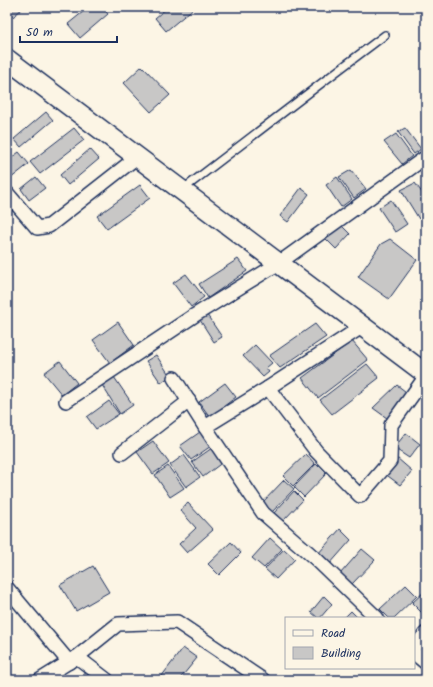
<svg xmlns="http://www.w3.org/2000/svg" width="433" height="687" font-family="Kalam,sans-serif">
<style>
.building{fill:#c8c7c6;stroke:#1b2f5e}
.lines{fill:none;stroke-linecap:round;stroke-linejoin:round}
.lane-casing{stroke:#1b2f5e;stroke-width:10}
.street-casing{stroke:#1b2f5e;stroke-width:16}
.secondary-casing{stroke:#1b2f5e;stroke-width:22}
.lane{stroke:#fcf5e5;stroke-width:7}
.street{stroke:#fcf5e5;stroke-width:13}
.secondary{stroke:#fcf5e5;stroke-width:19}
</style>
<rect width="100%" height="100%" fill="#fcf5e5"/>
<filter id="ink" filterUnits="userSpaceOnUse"><feTurbulence type="fractalNoise" baseFrequency=".025" numOctaves="2"/><feDisplacementMap in="SourceGraphic" scale="8" xChannelSelector="R" yChannelSelector="G"/><feConvolveMatrix kernelMatrix="1 2 1 2 8 2 1 2 1" color-interpolation-filters="sRGB"/></filter>
<g filter="url(#ink)">
<g class="building">
<polygon points="7,7 24,7 13,17 7,10"/>
<polygon points="89,7 102,7 108,14 80,38 68,24"/>
<polygon points="168,7 195,7 166,31 155,18"/>
<polygon points="142,66 170,95 151,112 124,83"/>
<polygon points="46,112 53,120 21,147 14,139"/>
<polygon points="74,128 84,140 40,174 30,162"/>
<polygon points="405,128 421,149 414,154 398,132"/>
<polygon points="396,134 412,156 402,164 384,142"/>
<polygon points="90,149 99,159 68,185 60,175"/>
<polygon points="19,152 29,164 10,179 7,174 7,161"/>
<polygon points="351,170 366,189 354,198 339,177"/>
<polygon points="36,177 45,188 29,200 21,189"/>
<polygon points="337,177 352,199 341,207 326,185"/>
<polygon points="415,183 426,198 426,213 419,219 401,190"/>
<polygon points="140,185 150,198 107,229 97,216"/>
<polygon points="301,188 309,194 288,222 280,216"/>
<polygon points="391,200 407,224 395,232 379,208"/>
<polygon points="339,223 350,234 336,249 325,238"/>
<polygon points="390,239 417,260 389,299 358,277 381,244"/>
<polygon points="238,259 247,271 208,298 199,284"/>
<polygon points="186,274 204,297 191,307 173,283"/>
<polygon points="207,315 222,337 214,342 200,320"/>
<polygon points="118,322 134,345 110,363 93,340"/>
<polygon points="315,324 326,337 280,368 269,356"/>
<polygon points="352,341 368,360 318,398 302,378"/>
<polygon points="255,345 272,363 266,368 269,372 263,377 243,356"/>
<polygon points="156,355 170,376 161,383 146,361"/>
<polygon points="60,361 77,383 62,395 44,373"/>
<polygon points="367,364 379,378 332,414 320,400"/>
<polygon points="114,377 133,405 120,414 102,385"/>
<polygon points="225,383 236,397 210,417 199,402"/>
<polygon points="397,385 410,395 391,421 373,408"/>
<polygon points="109,401 119,414 96,429 87,417"/>
<polygon points="200,432 211,446 191,460 180,446"/>
<polygon points="406,433 420,444 409,458 394,448"/>
<polygon points="153,441 169,463 153,474 137,452"/>
<polygon points="212,448 223,462 203,477 192,462"/>
<polygon points="306,454 315,464 293,486 283,476"/>
<polygon points="184,455 200,477 186,487 170,465"/>
<polygon points="397,458 412,471 400,485 384,473"/>
<polygon points="316,464 326,474 304,497 294,487"/>
<polygon points="168,466 184,488 170,497 155,475"/>
<polygon points="284,480 294,489 272,512 262,503"/>
<polygon points="294,491 303,500 283,521 274,513"/>
<polygon points="188,503 213,530 187,553 179,544 196,528 180,510"/>
<polygon points="340,529 351,540 329,565 317,555"/>
<polygon points="270,538 282,549 264,568 252,558"/>
<polygon points="231,542 241,553 219,575 208,564"/>
<polygon points="284,549 295,559 276,579 265,569"/>
<polygon points="362,549 375,560 352,584 340,574"/>
<polygon points="93,566 109,592 76,611 60,585"/>
<polygon points="406,585 417,596 394,618 389,618 380,609"/>
<polygon points="426,590 426,613 424,615 412,603"/>
<polygon points="324,596 332,604 320,618 318,618 311,612"/>
<polygon points="351,611 358,618 344,618"/>
<polygon points="183,648 197,658 179,680 164,680 161,677"/>
</g>
<g class="lines">
<g class="lane-casing">
<polyline id="lane" points="182,190 336,72 385,35"/>
</g>
<g class="street-casing">
<g id="street">
<polyline points="7,193 37,228 49,226 137,157"/>
<polyline points="174,378 205,427"/>
<polyline points="268,388 363,326"/>
<polyline points="66,401 195,315 279,263 426,157"/>
<polyline points="122,453 189,401"/>
<polyline points="7,588 69,662"/>
<polyline points="377,618 317,560 263,513 205,427 268,388 316,451 360,496 390,461 391,425 426,376"/>
<polyline points="414,647 426,633"/>
<polyline points="414,653 426,663"/>
<polyline points="77,657 107,680"/>
<polyline points="40,680 77,657 118,624 177,622 263,680"/>
</g>
</g>
<g class="secondary-casing">
<polyline id="secondary" points="7,59 426,374"/>
</g>
<use href="#lane" class="lane"/>
<use href="#street" class="street"/>
<use href="#secondary" class="secondary"/>
</g>
</g>
<rect width="433" height="687" fill="none" stroke="#fcf5e5" stroke-width="24"/>
<rect x="12" y="12" width="409" height="663" fill="none" stroke="#1b2f5e" stroke-width="1.5" filter="url(#ink)"/>
<rect x="285" y="617" width="130" height="52" fill="#fcf5e5" stroke="#a2a6af"/>
<rect x="293" y="630" width="20" height="6" fill="#fcf5e5" stroke="#a2a6af"/>
<text x="321" y="637" font-size="12" fill="#1b2f5e">Road</text>
<rect x="293" y="647" width="20" height="12" fill="#c8c7c6" stroke="#a2a6af"/>
<text x="321" y="657" font-size="12" fill="#1b2f5e">Building</text>
<path d="M20 36v6h97v-6" fill="none" stroke="#1b2f5e" stroke-width="2"/>
<text x="26" y="36" font-size="12" fill="#1b2f5e" stroke="#fcf5e5" stroke-width="3" paint-order="stroke">50 m</text>
</svg>
